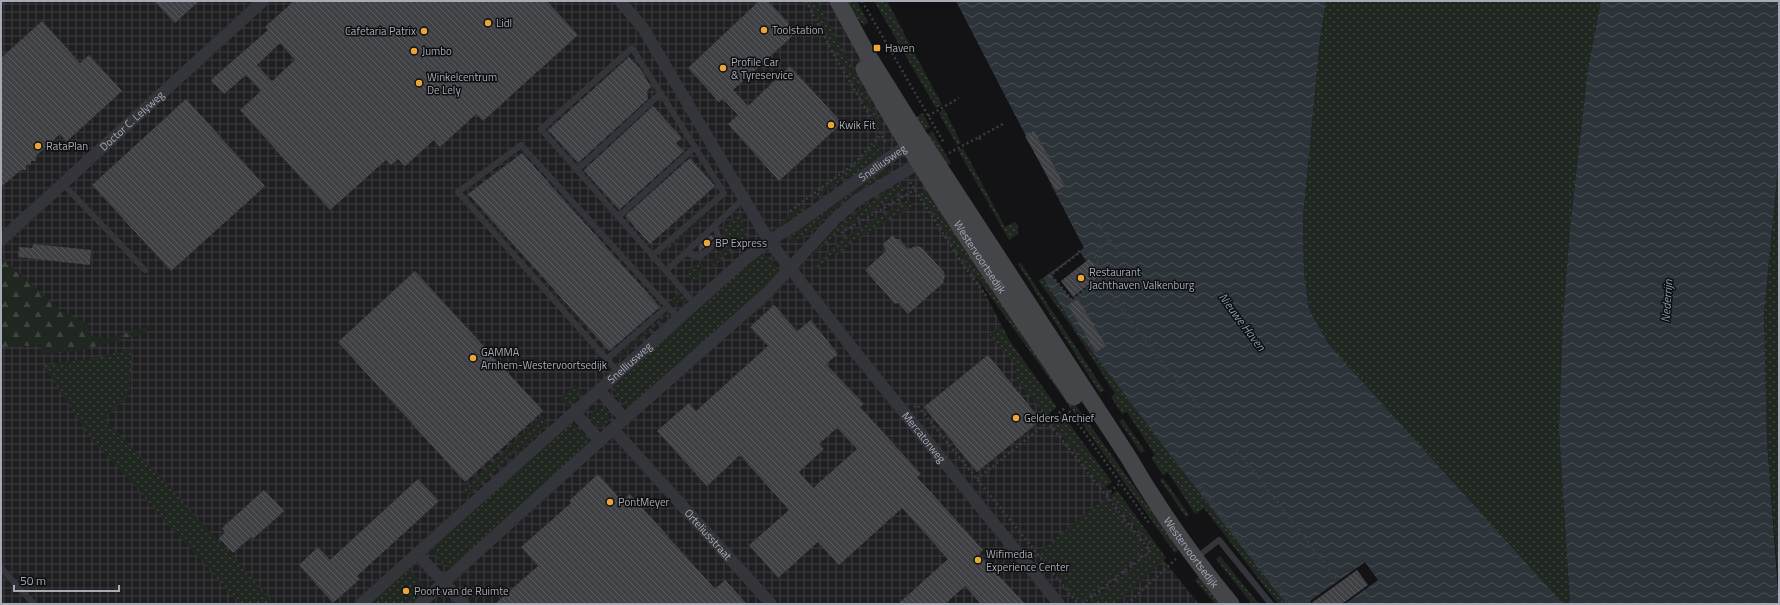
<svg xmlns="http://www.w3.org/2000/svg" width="1780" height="605" font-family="'Titillium Web',sans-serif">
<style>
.industrial{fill:url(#industrial-grid)}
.grass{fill:url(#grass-dots)}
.forest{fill:url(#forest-firs)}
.water{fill:url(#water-waves)}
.pier{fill:#131315}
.building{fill:url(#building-back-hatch);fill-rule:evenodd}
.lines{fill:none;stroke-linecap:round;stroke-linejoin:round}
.path{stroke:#3a3c41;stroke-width:2.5;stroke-dasharray:2 3;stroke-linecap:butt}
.service{stroke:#34353a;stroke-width:6}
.minor{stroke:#34353a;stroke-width:12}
.secondary{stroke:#434549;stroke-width:17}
.poi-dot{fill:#e8a638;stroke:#0e0e10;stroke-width:1.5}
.labels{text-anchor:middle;stroke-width:3;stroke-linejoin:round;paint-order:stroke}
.poi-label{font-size:11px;fill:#a6abb5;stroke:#0e0e10;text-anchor:start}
.street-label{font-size:11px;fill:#a6abb5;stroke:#0e0e10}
.water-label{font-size:12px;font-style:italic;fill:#7e9aae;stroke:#0e0e10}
</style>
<defs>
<pattern id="industrial-grid" width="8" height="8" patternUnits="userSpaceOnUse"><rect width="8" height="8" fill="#1f1f22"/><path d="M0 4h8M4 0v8" fill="none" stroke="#3d3d40"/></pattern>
<pattern id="grass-dots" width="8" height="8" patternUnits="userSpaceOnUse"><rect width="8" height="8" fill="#202720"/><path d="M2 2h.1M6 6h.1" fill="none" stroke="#3d443e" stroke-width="1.8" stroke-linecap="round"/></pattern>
<pattern id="forest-firs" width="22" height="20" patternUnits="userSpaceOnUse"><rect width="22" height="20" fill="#202720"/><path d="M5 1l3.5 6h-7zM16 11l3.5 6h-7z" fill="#3d443e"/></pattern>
<pattern id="water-waves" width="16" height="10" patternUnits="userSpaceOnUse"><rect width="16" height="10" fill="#2c343a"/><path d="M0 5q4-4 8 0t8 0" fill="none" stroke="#484f54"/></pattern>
<pattern id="building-back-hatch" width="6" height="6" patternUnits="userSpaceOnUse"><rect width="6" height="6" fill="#404145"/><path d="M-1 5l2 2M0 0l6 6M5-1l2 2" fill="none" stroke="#595a5e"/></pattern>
</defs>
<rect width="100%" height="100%" fill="#131315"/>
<polygon class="industrial" points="1,1 832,1 1045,408 1152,546 1199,604 1,604"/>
<g class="grass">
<polygon points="809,1 817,1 882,125 879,126 829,40"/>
<polygon points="843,1 857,1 868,22 864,26"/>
<polygon points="874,1 887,1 942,105 936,108"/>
<polygon points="1326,1 1601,1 1588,68 1570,228 1563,318 1559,429 1570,604 1563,604 1559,602 1329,345 1309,309 1304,274 1303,217 1320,39"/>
<polygon points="944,109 961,143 957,145 939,113"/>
<polygon points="923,113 930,127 924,131 927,135 932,131 951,163 944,168 912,119"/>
<polygon points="877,142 882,155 881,158 856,177 848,176 815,199 813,196 858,162"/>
<polygon points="963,148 1005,227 1015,222 1018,226 1018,234 1009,240 958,150"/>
<polygon points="1779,157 1779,591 1767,441 1764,313"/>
<path d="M 888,168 L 890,171 C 870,183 850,196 831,211 C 819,221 807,240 790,242 L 788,241 L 793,233 L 858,186 Z"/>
<path d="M 899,184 L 903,186 L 903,192 L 847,226 L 805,260 C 811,249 820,243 828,235 C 850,215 874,199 899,184 Z"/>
<polygon points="928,187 1077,407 1179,549 1175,553 952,243 920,194"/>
<polygon points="907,201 910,201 914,205 853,241 837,255 834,252 815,270 813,266 842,239"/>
<polygon points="801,205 804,208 802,217 780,227 780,225 795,210"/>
<polygon points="707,211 709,213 670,249 668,246"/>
<polygon points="738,214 745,227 747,236 713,267 710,263 725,249 726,241 723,232 724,227"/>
<path d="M 759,255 L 770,257 L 778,271 L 776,279 L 633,408 C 625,405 614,394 612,386 L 754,258 Z"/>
<polygon points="652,261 686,300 683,303 680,300 677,303 679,306 677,308 671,301 679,293"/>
<polygon points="1020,262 1104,390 1100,393 1018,264"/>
<polygon points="698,263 703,264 702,270 697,274 700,278 694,282 689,277 688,271"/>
<polygon points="1043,278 1076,330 1164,447 1286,604 1278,604 1204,508 1195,514 1168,472 1163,475 1151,458 1155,455 1127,412 1122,414 1111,397 1115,394 1074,330 1038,280"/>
<polygon points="664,315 666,317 619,358 617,356"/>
<polygon points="999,326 1057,407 1046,416 1016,379 1016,363 989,335"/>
<polygon points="132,349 129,395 104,419 176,494 275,604 240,604 88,434 43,365 95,358"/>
<polygon points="575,385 583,393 568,407 560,399"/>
<circle cx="600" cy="417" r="9"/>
<polygon points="1062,414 1112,482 1104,488 1052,423"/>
<polygon points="542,416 548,423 517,453 510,446"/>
<polygon points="1123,419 1145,451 1141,453 1119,421"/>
<path d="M 570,424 L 574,424 L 591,442 L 452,570 C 444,567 436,557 433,550 L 435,545 Z"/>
<polygon points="508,448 514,454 468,496 462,489"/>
<polygon points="1163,478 1189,515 1186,517 1160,480"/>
<polygon points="1117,490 1166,558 1116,604 1089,604 1154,550 1111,496"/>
<polygon points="1105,498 1147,550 1080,603 1039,552"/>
<polygon points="1220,556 1259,604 1252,604 1216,559"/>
<polygon points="409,569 428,590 413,604 370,604"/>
<polygon points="1199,576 1222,604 1215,604 1195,580"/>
</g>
<polygon class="forest" points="1,257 63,312 89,324 89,335 108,339 149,326 149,332 82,350 41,355 42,345 1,347"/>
<g class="water">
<polygon points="956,1 1326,1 1320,39 1303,217 1304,274 1309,309 1329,345 1563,604 1286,604 1164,447 1076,330 1043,278 1084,248"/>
<polygon points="1601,1 1779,1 1779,157 1764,313 1767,441 1779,604 1570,604 1559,429 1563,318 1570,228 1588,68"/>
</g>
<g class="pier">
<polygon points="1080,252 1098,278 1072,300 1051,275"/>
<polygon points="1365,562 1378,580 1345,604 1312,604 1310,601"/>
</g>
<g class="building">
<polygon points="154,1 199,1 175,23"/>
<path d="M 294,1 L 547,1 L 578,35 L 483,121 L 476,114 L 440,147 L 434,140 L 405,166 L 398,159 L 391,165 L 386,160 L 330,210 L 240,110 L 261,91 L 246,75 L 224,94 L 211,80 L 268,30 L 265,27 ZM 280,43 L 295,60 L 272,81 L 257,65 Z"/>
<polygon points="759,1 768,1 797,32 733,90 748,106 790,66 842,123 779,181 728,124 738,115 723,99 719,102 688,68"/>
<polygon points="42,21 80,63 89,55 122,91 66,142 60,134 36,156 35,161 31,161 31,165 26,165 26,170 21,170 1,187 1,58"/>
<polygon points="629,57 641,70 651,87 647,91 648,99 578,163 548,130"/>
<polygon points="186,99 265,186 171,271 92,185"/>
<polygon points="653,106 682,138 676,143 684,151 619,210 584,170"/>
<polygon points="1034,131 1065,186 1056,191 1025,136"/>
<polygon points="522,153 660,307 609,351 468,194"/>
<polygon points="690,158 715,186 650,244 625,216"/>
<polygon points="711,235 714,238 700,251 698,247"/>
<polygon points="893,235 896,239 899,239 908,249 917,246 921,247 944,272 945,276 943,283 908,314 898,303 895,304 865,270 886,251 883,244"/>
<polygon points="33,244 91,250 90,265 18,257 19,247 32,248"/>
<polygon points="1089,259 1101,275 1073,297 1061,281"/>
<polygon points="415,271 543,411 465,482 338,342"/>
<polygon points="1078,299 1106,346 1096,352 1068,305"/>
<path d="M 774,305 L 797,331 L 811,320 L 838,354 L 826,364 L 864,404 L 860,407 L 921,474 L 917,477 L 983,550 L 979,554 L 1025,604 L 981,604 L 965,586 L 945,604 L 898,604 L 948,559 L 902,508 L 839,565 L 818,542 L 778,578 L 749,545 L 789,510 L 740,455 L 707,486 L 657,431 L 689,403 L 696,411 L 768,346 L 750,327 ZM 837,428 L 857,449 L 813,488 L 799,472 L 824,449 L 819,444 Z"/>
<polygon points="988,355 1041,420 977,472 924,407"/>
<polygon points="598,474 622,501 630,494 715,589 725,580 747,604 495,604 538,566 521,547 571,503 569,501"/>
<polygon points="418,479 439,501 357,576 360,579 333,603 299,565 318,547 330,560"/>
<polygon points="264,490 284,511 253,539 251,537 233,553 219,538 225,532 222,528"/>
<polygon points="1357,570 1368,585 1342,604 1310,604"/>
</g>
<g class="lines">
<g class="path">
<polyline points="806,1 834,55 887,145"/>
<polyline points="862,1 944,143"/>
<polyline points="928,116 959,98"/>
<polyline points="979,137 1003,124"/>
<polyline points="949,153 979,137 981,142"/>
<polyline points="910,182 960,260 987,297"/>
<polyline points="790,211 855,163 882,133"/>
<polyline points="1098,224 1110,240 1093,255 1102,268 1102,276 1099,278"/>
<polyline points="841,233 916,189"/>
<polyline points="1110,240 1123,257"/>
<polyline points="1078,251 1080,252 1051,275 1072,300 1099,278 1155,354 1202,410"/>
<polyline points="914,407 917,405 1078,604"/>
<polyline points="1069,411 1149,523"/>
<polyline points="1047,421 1150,551 1082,604"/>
<polyline points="1237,450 1338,581"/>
<polyline points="977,479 1065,408"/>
<polyline points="1200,487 1291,604"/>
<polyline points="1106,495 1120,483"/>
<polyline points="1363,591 1373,604"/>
<polyline points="1127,604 1176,559"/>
<polyline points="1302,604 1309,599 1310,601"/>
<polyline points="1379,604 1385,600"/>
</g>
<g class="service">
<polyline points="577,170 661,93"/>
<polyline points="63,184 145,270"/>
<polyline points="618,217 695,147"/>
<polyline points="685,253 700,257 719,240 715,225"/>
<polyline points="652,256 724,193 632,48 541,129 666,271"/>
<polyline points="696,305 666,271 743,199"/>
<polyline points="607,359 668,306"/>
<polyline points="619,373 458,192 521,145 679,319"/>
<polyline points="1196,558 1219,540 1271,604"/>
<polyline points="1,568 34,604"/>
</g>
<g class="minor">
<path id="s1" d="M 620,1 L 643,28 L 769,241 L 856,353 L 1059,604"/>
<path id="s2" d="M 1,240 L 263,1"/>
<polyline points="600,391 625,419"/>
<polyline points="575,413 600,441"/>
<path id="s3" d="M 613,429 L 771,604"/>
<polyline points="417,554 464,604"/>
<path id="s4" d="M 361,604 L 745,259 L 769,241 L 795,225 L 893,155 L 908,145 L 916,146"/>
<polyline points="420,604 613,429 767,293 835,219 857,200 919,163 921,156"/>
</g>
<g class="secondary">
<path id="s5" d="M 838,1 L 867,54 L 907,118 L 1127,455 C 1158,508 1192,557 1231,604"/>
<path id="s6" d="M 864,69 C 927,183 1002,289 1074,397"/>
</g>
</g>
<g class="poi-dot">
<circle cx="488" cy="23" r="4"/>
<circle cx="764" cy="30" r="4"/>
<circle cx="424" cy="31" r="4"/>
<rect x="873" y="44" width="8" height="8" rx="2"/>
<circle cx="414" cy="51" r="4"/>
<circle cx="723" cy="68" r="4"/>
<circle cx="419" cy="83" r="4"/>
<circle cx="831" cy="125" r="4"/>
<circle cx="38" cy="146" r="4"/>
<circle cx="707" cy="243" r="4"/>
<circle cx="1081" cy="278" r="4"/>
<circle cx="473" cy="358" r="4"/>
<circle cx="1016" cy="418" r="4"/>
<circle cx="610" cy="502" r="4"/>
<circle cx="978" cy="560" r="4"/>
<circle cx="406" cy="591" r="4"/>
</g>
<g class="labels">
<g class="poi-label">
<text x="496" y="27">Lidl</text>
<text x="772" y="34">Toolstation</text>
<text x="416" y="35" text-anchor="end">Cafetaria Patrix</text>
<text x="885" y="52">Haven</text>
<text x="422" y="55">Jumbo</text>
<text x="731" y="66">Profile Car<tspan x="731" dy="13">&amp; Tyreservice</tspan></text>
<text x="427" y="81">Winkelcentrum<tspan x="427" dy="13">De Lely</tspan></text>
<text x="839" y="129">Kwik Fit</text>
<text x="46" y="150">RataPlan</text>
<text x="715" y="247">BP Express</text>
<text x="1089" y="276">Restaurant<tspan x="1089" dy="13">Jachthaven Valkenburg</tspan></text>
<text x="481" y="356">GAMMA<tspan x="481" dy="13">Arnhem-Westervoortsedijk</tspan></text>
<text x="1024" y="422">Gelders Archief</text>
<text x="618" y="506">PontMeyer</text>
<text x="986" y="558">Wifimedia<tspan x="986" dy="13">Experience Center</tspan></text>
<text x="414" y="595">Poort van de Ruimte</text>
</g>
<g class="street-label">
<text dy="4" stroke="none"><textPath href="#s2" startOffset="177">Doctor C. Lelyweg</textPath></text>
<text dy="4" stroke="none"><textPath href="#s4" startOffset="684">Snelliusweg</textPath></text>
<text dy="4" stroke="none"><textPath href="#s6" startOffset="221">Westervoortsedijk</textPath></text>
<text dy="4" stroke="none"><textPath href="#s4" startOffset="361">Snelliusweg</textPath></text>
<text dy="4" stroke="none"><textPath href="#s1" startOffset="533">Mercatorweg</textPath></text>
<text dy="4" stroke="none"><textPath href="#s3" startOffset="142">Orteliusstraat</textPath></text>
<text dy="4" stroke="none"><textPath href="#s5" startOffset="655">Westervoortsedijk</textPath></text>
</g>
<g class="water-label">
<text transform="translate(1667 301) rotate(-86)" y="4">Nederrijn</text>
<text transform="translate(1242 322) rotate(53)" y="4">Nieuwe Haven</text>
</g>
</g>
<rect width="1780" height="605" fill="none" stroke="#a6abb5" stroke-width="4"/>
<path d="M14 585v6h105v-6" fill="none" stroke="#a6abb5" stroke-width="2"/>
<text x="20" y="585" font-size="12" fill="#a6abb5" stroke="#0e0e10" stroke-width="3" paint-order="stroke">50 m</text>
</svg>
